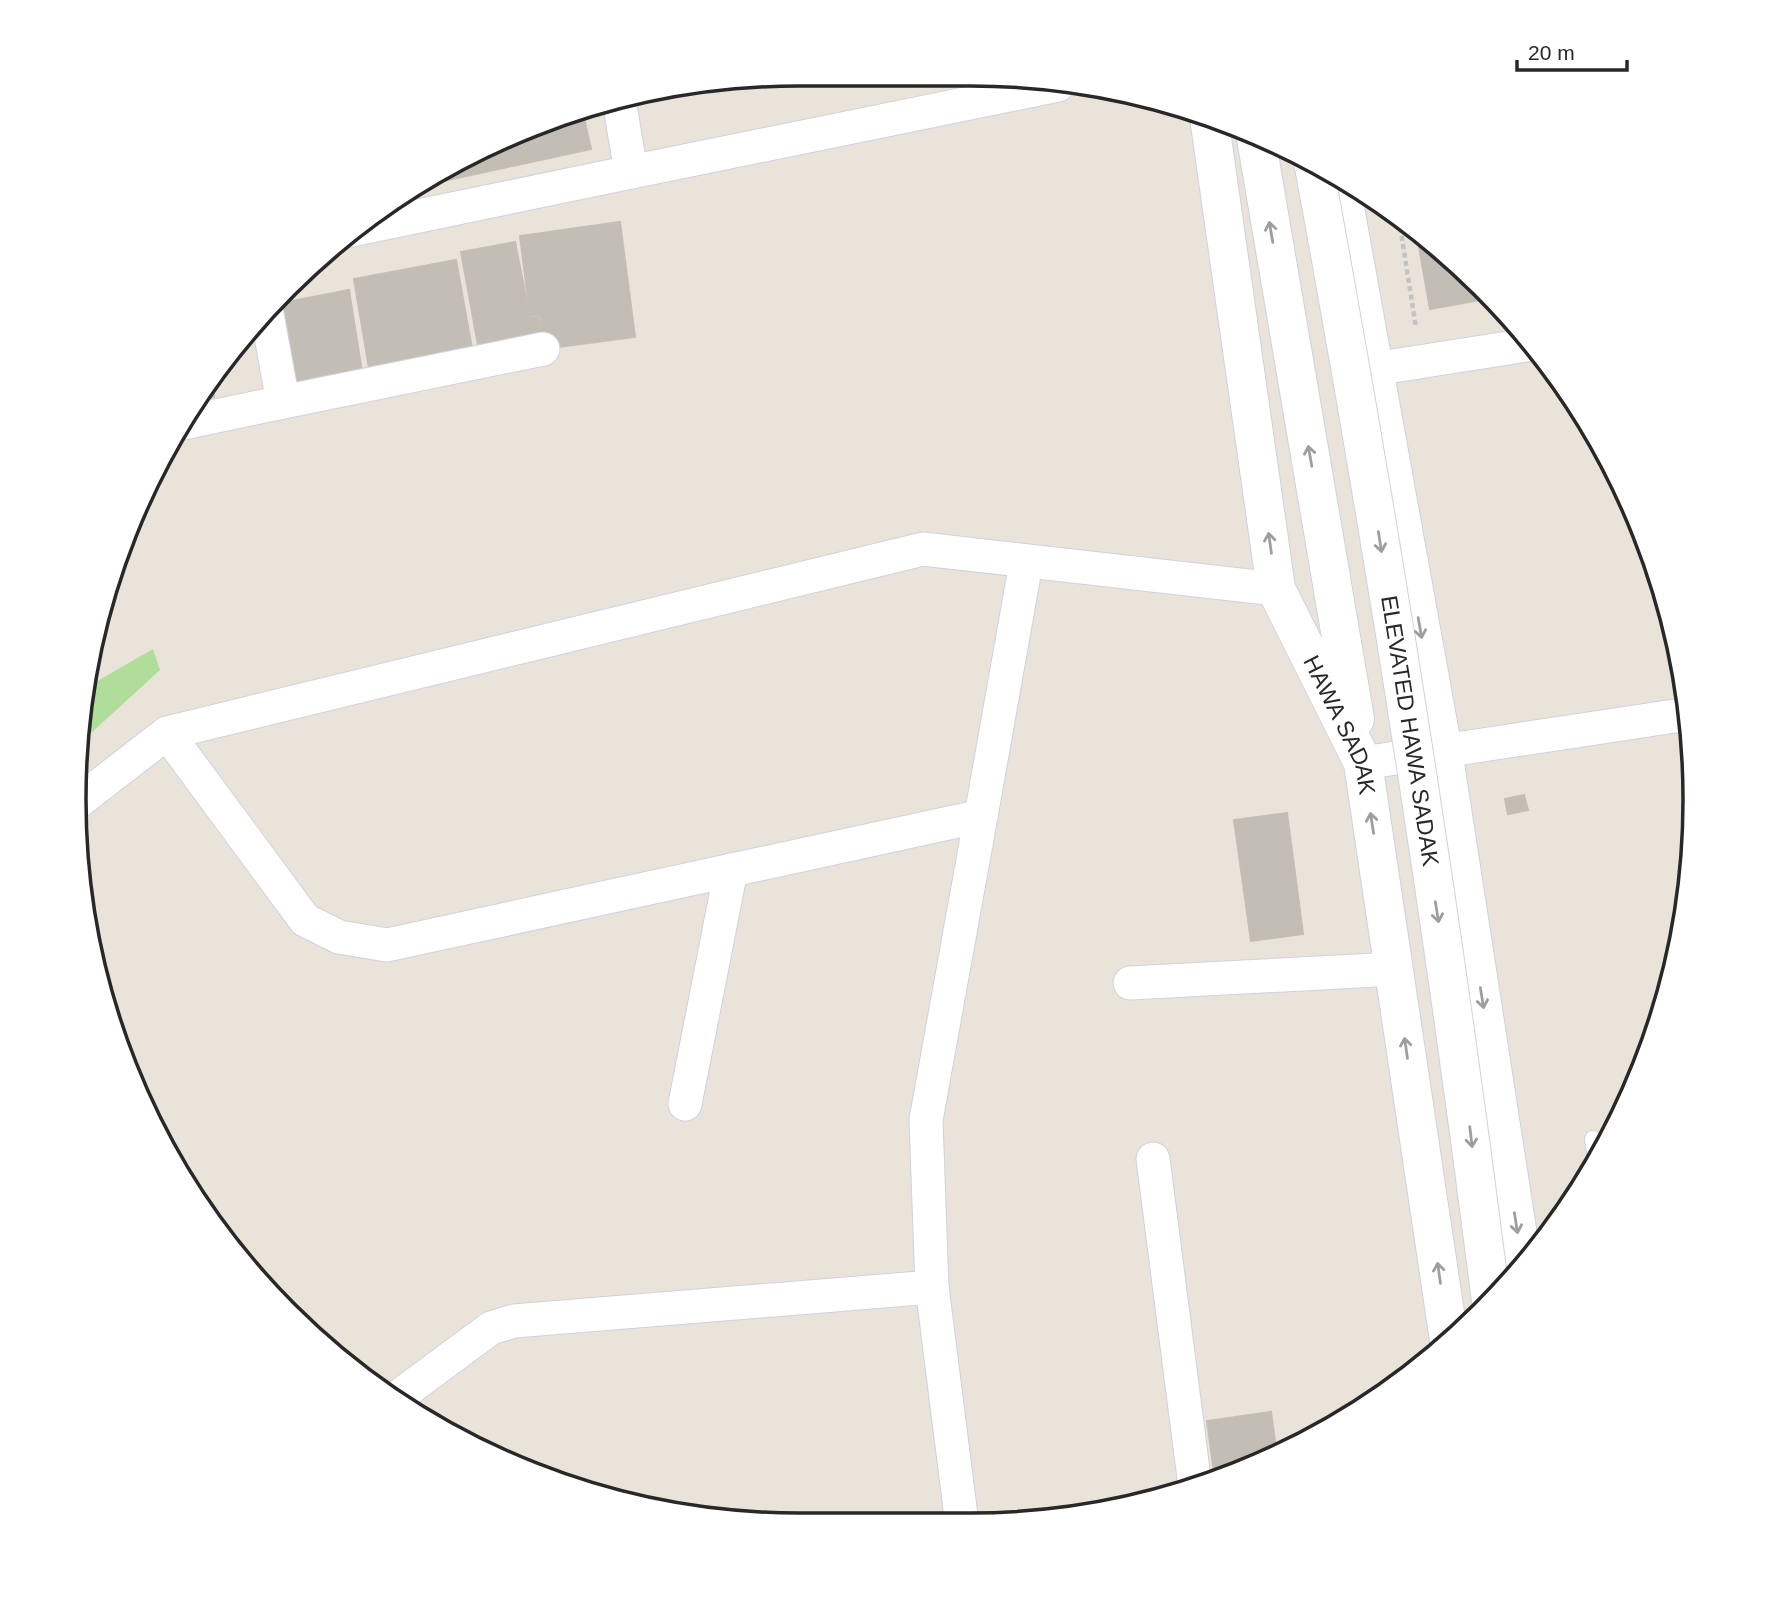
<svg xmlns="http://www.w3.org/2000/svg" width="1769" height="1599" font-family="Helvetica,sans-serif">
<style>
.green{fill:#b0dd99}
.building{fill:#c2bdb5;stroke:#c4beb4;stroke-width:2}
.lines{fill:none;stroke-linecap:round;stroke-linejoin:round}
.lane-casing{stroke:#cfd2e0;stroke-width:18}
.street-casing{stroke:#cfd2e0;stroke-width:35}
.secondary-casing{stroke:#cfd2e0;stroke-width:40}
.path{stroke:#c3c3c3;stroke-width:4.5;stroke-dasharray:5 3.5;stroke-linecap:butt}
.lane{stroke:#fff;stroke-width:16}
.street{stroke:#fff;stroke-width:33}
.secondary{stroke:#fff;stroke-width:38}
.secondary-bridge-casing{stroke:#cfd2e0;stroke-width:40;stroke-linecap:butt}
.secondary-bridge{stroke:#fff;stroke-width:38}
.oneway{stroke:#9e9e9e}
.labels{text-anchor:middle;stroke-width:5;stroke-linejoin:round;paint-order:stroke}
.street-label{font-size:23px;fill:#282828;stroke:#fff}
.rim{fill:none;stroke:#282828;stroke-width:3.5}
</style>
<rect width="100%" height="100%" fill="#e9e3da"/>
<polygon class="green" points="153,649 160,670 79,744 86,675 94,683"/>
<g class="building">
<polygon points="599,107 601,114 584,118 591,149 416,187 479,148"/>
<polygon points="620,222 635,337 544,349 540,315 530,316 520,236"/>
<polygon points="1416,230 1448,254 1490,298 1430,309"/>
<polygon points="515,242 530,318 538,317 542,339 479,350 461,252"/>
<polygon points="456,260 473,354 370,374 354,279"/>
<polygon points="349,290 364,385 293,397 277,304"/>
<polygon points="211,378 214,397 197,400"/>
<polygon points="1524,795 1528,810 1508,814 1505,799"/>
<polygon points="1287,813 1303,934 1251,941 1234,820"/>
<polygon points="1271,1412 1277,1456 1215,1479 1207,1421"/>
</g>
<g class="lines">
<g class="lane-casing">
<polyline id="lane" points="1593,1139 1597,1164"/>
</g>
<g class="street-casing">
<g id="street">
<polyline points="631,172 1058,85"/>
<polyline points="351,230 631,172 619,100"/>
<polyline points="1374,369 1533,344"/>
<polyline points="283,402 543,349"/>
<polyline points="183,423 283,402 267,314"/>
<polyline points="167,733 923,549 1276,589"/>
<polyline points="1363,763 1688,714"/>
<polyline points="74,805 167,733 305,920 339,937 387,945 981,816 926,1120 932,1287 514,1321 491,1328 395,1399"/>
<polyline points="981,816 1026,563"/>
<polyline points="1130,983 1395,969"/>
<polyline points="685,1104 731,870"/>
<polyline points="1153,1159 1195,1486"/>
<polyline points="932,1287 962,1524"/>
</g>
</g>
<g class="secondary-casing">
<g id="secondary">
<path id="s1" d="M 1209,117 L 1276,589 L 1363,763 L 1449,1340"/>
<polyline points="1255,132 1355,719"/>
<polyline points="1339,175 1443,751 1523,1268"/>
</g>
</g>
<polyline class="path" points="1399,219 1416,328"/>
<use href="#lane" class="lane"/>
<use href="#street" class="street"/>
<use href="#secondary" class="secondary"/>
<g class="secondary-bridge-casing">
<g id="secondary-bridge">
<path id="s2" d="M 1313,161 C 1383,539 1443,919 1491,1301"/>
</g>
</g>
<use href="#secondary-bridge" class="secondary-bridge"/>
</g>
<defs><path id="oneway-shaft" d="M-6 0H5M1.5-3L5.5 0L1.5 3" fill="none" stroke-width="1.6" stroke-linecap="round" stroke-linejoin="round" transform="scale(1.75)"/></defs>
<g class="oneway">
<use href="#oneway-shaft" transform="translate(1271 232) rotate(-100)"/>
<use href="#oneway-shaft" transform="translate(1310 456) rotate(-100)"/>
<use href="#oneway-shaft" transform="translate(1380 542) rotate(81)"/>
<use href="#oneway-shaft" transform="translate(1270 543) rotate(-98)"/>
<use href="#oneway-shaft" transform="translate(1420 628) rotate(80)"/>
<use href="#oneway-shaft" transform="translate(1372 823) rotate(-99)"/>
<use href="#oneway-shaft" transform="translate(1437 912) rotate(81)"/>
<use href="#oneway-shaft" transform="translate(1482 998) rotate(81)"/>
<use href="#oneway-shaft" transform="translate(1406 1048) rotate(-98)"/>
<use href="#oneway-shaft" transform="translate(1471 1137) rotate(83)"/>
<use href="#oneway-shaft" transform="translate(1516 1223) rotate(81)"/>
<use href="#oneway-shaft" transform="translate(1439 1273) rotate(-98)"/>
</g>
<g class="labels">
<g class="street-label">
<text dy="8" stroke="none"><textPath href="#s1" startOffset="628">HAWA SADAK</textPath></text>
<text dy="8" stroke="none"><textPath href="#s2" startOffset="578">ELEVATED HAWA SADAK</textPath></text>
</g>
</g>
<path d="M0 0H1769V1599H0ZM799 86H970A713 713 0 0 1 1683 799V800A713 713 0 0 1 970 1513H799A713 713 0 0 1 86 800V799A713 713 0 0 1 799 86Z" fill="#fff" fill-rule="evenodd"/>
<path class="rim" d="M799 86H970A713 713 0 0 1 1683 799V800A713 713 0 0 1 970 1513H799A713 713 0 0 1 86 800V799A713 713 0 0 1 799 86Z"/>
<path d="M1517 60v10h110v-10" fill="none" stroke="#282828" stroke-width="3.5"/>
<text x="1528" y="60" font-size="21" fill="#282828" stroke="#ffffff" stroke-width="5" paint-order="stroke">20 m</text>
</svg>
